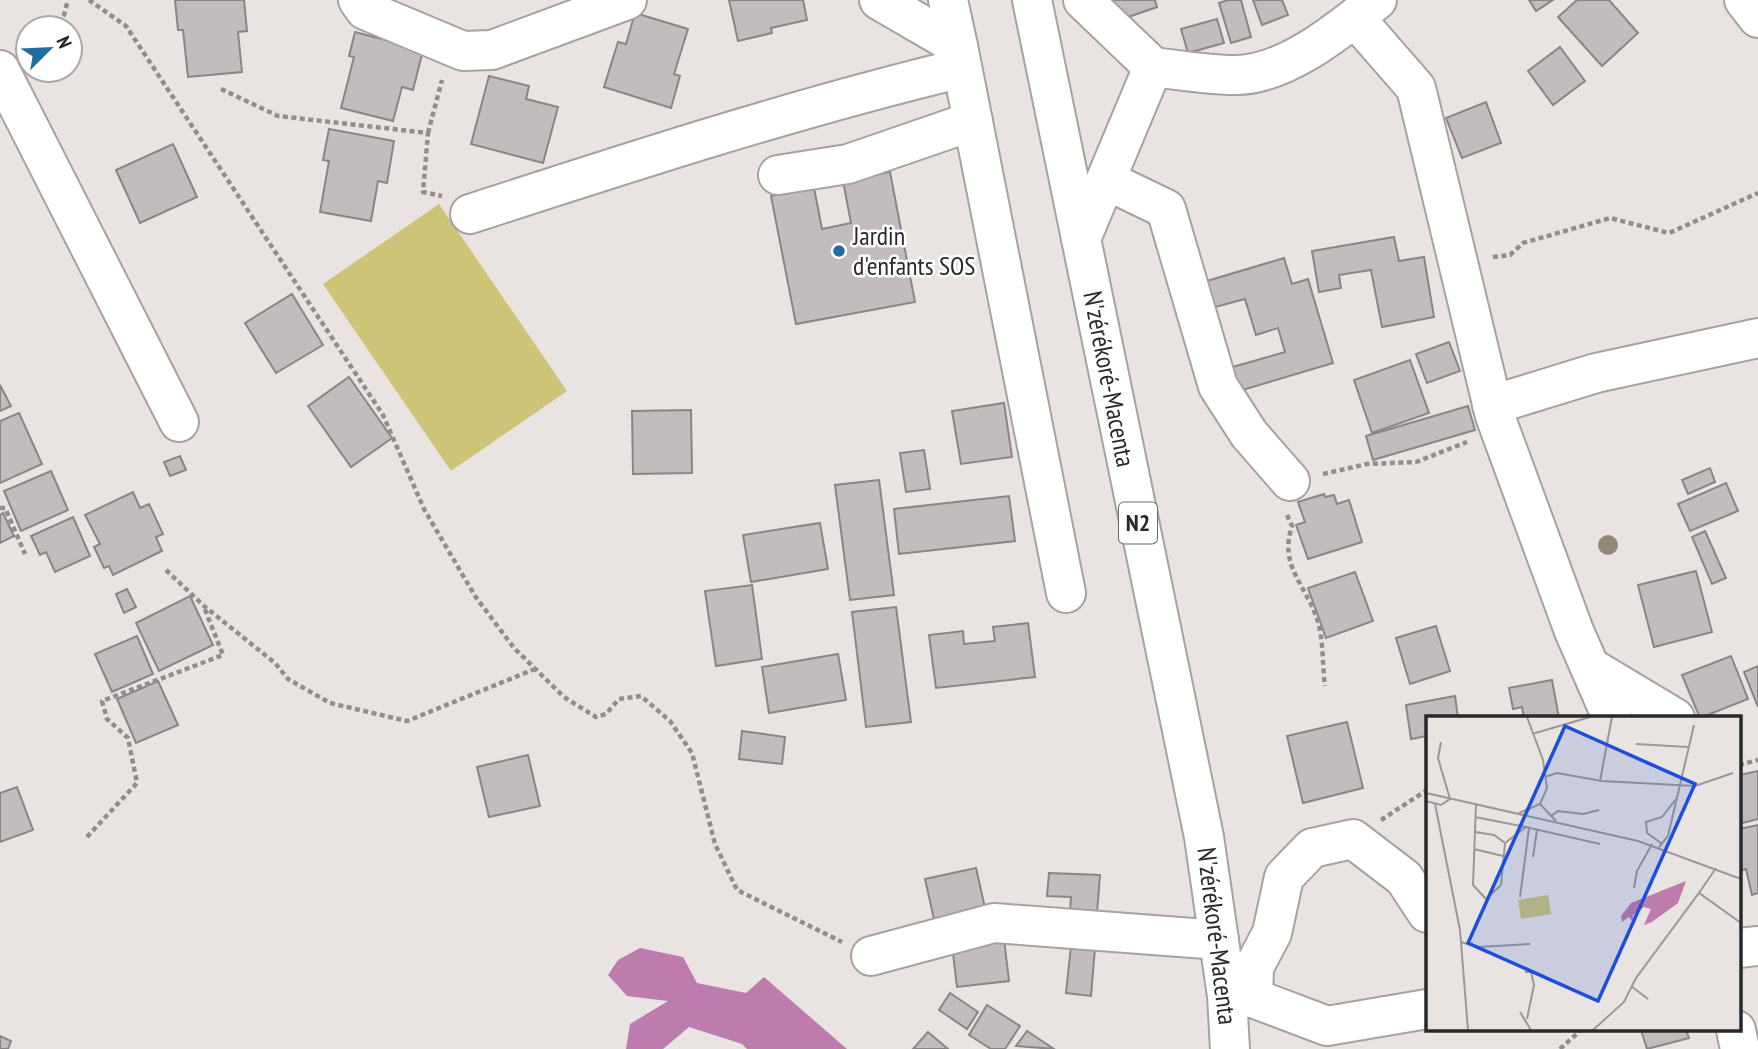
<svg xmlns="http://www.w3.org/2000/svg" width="1758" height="1049" font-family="'PT Sans Narrow',sans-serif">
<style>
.green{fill:#cec478}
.water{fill:#be7bad}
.building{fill:#c2bcbd;stroke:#8a8586;stroke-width:2}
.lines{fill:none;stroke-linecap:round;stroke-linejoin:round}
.minor-casing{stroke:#a7a2a0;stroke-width:42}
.highway-casing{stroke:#a7a2a0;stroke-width:42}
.path{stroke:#938e8e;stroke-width:4.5;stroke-dasharray:5 3.5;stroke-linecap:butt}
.minor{stroke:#fff;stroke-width:38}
.highway{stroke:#fff;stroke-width:38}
.tree{fill:#8f8a76}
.poi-dot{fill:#206da0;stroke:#fff;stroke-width:2.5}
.labels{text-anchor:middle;stroke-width:5;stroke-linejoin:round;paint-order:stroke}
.shield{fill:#fff;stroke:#6a6868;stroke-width:2}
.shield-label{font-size:24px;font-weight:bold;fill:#2a2828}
.poi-label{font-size:26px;fill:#2a2828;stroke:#fff;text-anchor:start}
.street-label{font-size:26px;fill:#2a2828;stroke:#fff}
.inset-road{fill:none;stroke:#9d9898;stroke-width:2}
.view{fill:#1d4ed8;fill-opacity:0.15;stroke:#1d4ed8;stroke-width:3.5}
.inset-edge{fill:none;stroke:#2a2828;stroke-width:3.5}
</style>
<rect width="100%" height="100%" fill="#e9e3e2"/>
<polygon class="green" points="439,204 567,391 451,471 323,284"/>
<polygon class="water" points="640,948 683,957 697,983 746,993 764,977 847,1049 747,1049 742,1044 689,1027 663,1049 626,1049 630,1024 668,1001 627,996 608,975 618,960"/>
<g class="building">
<polygon points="175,0 244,0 247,31 238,32 242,72 188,77 183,30 178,30"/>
<polygon points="729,0 803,0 807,20 771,28 772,33 738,41"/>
<polygon points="1109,0 1155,0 1157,7 1117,21"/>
<polygon points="1228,0 1241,0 1251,37 1231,43 1219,3"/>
<polygon points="1253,0 1282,0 1288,15 1262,25"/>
<polygon points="1529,0 1553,0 1536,11"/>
<polygon points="1577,0 1609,0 1638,33 1602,66 1558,17"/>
<polygon points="635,13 688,29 674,74 680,76 671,108 604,87 618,42 626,44"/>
<polygon points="1217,19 1224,43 1188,53 1181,29"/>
<polygon points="355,32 423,50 413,90 402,87 393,121 341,108 354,57 349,56"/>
<polygon points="1560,47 1585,81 1553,105 1528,71"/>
<polygon points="489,76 529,86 526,99 558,107 543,163 471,144"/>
<polygon points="1486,102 1501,143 1462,158 1446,118"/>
<polygon points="329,129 394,141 387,183 378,181 371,221 320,212 329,161 323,160"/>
<polygon points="173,144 197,197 140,223 116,170"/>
<polygon points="890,172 915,302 796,324 771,196 814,188 822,229 851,223 843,181"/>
<polygon points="1394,237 1399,261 1424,257 1434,317 1382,327 1371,270 1339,275 1341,288 1319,292 1312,251"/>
<polygon points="1284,258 1292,284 1308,279 1333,363 1229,394 1222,370 1285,352 1278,328 1256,335 1245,299 1215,307 1207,281"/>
<polygon points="292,294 323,345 276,373 245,323"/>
<polygon points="1449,342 1460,371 1427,383 1416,354"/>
<polygon points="1410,360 1429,413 1372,433 1354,380"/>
<polygon points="349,377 392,438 351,467 308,406"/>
<polygon points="0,385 11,406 0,411"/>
<polygon points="1004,403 1012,457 961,464 952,411"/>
<polygon points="1468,406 1475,430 1373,460 1366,436"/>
<polygon points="691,410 692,473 633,474 632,411"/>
<polygon points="19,413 42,464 0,483 0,421"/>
<polygon points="924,450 930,489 906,492 900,453"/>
<polygon points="180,456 186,470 170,476 164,462"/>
<polygon points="1710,468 1715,482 1688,494 1682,480"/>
<polygon points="51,471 68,510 21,531 4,491"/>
<polygon points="879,480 894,595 850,600 835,485"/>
<polygon points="1726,483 1738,511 1690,531 1678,504"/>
<polygon points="133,492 140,508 149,504 163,534 156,537 162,551 113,575 109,566 104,568 94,547 100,544 85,515"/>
<polygon points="1324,494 1325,497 1334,495 1337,504 1349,500 1362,542 1308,559 1296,525 1305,522 1298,502"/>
<polygon points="1009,496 1015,541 899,554 894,509"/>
<polygon points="3,513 14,536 0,543 0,515"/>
<polygon points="73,517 90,556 55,572 46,552 40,555 31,536"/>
<polygon points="820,523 828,569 751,582 743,535"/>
<polygon points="1705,531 1726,578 1712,584 1692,537"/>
<polygon points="1696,571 1712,632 1654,647 1638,585"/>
<polygon points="1355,572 1373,621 1326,638 1308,588"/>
<polygon points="752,585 762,659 716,666 705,591"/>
<polygon points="127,589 136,607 124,613 116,594"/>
<polygon points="190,596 213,645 159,671 136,623"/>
<polygon points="896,607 911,722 866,727 852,612"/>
<polygon points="1028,623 1035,677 936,688 929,635 963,631 964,644 995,641 993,627"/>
<polygon points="1436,626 1450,671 1410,684 1396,638"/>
<polygon points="137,636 153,674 112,692 95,654"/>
<polygon points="838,654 846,700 769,713 762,667"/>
<polygon points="1731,656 1748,699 1700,718 1682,675"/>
<polygon points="1758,666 1758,707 1744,672"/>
<polygon points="1552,680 1559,718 1524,718 1522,707 1513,709 1509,688"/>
<polygon points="158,681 178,725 136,743 117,699"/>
<polygon points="1455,696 1458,718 1427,718 1427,736 1411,739 1406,705"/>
<polygon points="1347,722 1363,788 1303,803 1287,736"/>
<polygon points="742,731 785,737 782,764 739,759"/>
<polygon points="528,755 540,806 489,817 477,767"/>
<polygon points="1758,771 1758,819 1739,824 1739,775"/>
<polygon points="17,787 33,830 0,842 0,793"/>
<polygon points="1758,825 1758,893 1752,895 1746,869 1739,871 1739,829"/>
<polygon points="976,868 985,908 934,919 925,879"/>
<polygon points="1049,873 1100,875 1097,913 1070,911 1071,897 1047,896"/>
<polygon points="1004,939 1009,981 957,987 952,945"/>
<polygon points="1071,946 1095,948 1091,996 1066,993"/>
<polygon points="950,993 978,1012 967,1029 939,1010"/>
<polygon points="987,1005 1020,1026 1005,1049 991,1049 969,1035"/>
<polygon points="1641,1030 1686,1030 1689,1038 1647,1049"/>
<polygon points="1027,1031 1054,1049 1016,1046"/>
<polygon points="928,1032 948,1049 913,1049"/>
<polygon points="0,1036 11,1041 8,1049 0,1049"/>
</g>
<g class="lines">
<g class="minor-casing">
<g id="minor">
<polyline points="358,0 365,10 463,51 492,50 627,0"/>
<polyline points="879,0 958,46 1066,593"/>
<polyline points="948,0 958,46"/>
<polyline points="1083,0 1153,67"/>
<polyline points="1744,0 1758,18"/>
<polyline points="1355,18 1416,88 1495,416 1574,631 1612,718"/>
<polyline points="0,70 179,422"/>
<polyline points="778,175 848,164 973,121"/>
<polyline points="1106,180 1166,209 1218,386 1249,434 1290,481"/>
<path d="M 470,214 C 633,161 796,108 962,68"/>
<path d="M 1081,239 L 1153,67 C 1180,70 1208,75 1234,75 C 1284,76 1340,30 1377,0"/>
<polyline points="1492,405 1596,373 1758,338"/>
<polyline points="1590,667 1675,718"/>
<polyline points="1739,948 1758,946"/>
<polyline points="871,956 994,923 1219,940"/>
<polyline points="1229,996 1253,998 1327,1026 1427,1009"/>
<polyline points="1253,998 1254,967 1272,933 1284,877 1312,848 1353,839 1404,878 1427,913"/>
<polyline points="1736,1030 1740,1049"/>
</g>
</g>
<g class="highway-casing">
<polyline id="highway" points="1032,0 1204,837 1227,996 1230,1049"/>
</g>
<g class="path">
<polyline points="89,0 126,26 383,415 424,509 475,596 514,648 564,697 596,717 606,714 619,699 641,696 670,721 692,753 715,844 737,890 842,942"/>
<polyline points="51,28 64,15 68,0"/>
<polyline points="221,89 278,116 428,133 423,192 442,196"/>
<polyline points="428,133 442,80"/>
<polyline points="1493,257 1510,255 1523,243 1610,218 1669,233 1758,193"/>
<polyline points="1323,474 1367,464 1416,462 1467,442"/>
<polyline points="0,508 5,508 25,554"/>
<path d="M 1287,515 L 1292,526 C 1279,565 1304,583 1316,616 C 1324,636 1322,665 1325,686"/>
<polyline points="166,570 204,606 275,663 288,679 330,703 407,721 535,669"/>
<polyline points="1739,765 1758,760"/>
<polyline points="1381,820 1427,790"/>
<polyline points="87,837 137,783 128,738 107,719 102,701 223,655 204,607"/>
<polyline points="1560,1049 1581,1030"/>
</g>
<use href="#minor" class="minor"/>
<use href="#highway" class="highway"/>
</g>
<circle class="tree" cx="1608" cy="545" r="10"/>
<circle class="poi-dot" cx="839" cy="251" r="7"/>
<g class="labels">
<rect class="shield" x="1119" y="502.5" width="38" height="41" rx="5"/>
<g class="shield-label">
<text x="1138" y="531">N2</text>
</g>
<g class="poi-label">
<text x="853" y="245">Jardin<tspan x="853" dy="30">d'enfants SOS</tspan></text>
</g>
<g class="street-label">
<text transform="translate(1109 379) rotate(79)" y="9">N'zérékoré-Macenta</text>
<text transform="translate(1217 936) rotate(83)" y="9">N'zérékoré-Macenta</text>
</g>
</g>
<g transform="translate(1426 716)">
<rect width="315" height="315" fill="#e9e3e2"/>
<path d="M 122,179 L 125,198 L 95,203 L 92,184 Z" fill="#cec478"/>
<path d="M 260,165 L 252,187 L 226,206 L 218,209 L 225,193 L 218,191 L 207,199 L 209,209 L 203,201 L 196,206 L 195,200 L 205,187 Z" fill="#be7bad"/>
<path class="inset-road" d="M 101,1 L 117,44 L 121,72 L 114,88 L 130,105M 106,18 L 164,1M 210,28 L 262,31M 119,61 L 131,57 L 176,65 L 269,70 L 307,57M 174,65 L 186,1M 0,77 L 212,125 L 315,163M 0,85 L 15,89 L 24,83 L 12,42 L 15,26M 9,88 L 34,214 L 42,314M 50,89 L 47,169 L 60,183 L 75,169 L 79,127 L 100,111 L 174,128M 93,97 L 114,88M 125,100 L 132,95 L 157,98 L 173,94M 49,101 L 100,111M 49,116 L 68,119 L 79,127M 235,127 L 221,117 L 220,106 L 236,101 L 250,83M 233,131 L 242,120 L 268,9M 48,133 L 77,140M 107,141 L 111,114M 208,172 L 211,155 L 226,128M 273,177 L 290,152M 94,181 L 103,112M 35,226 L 53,231 L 104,228M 99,256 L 105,256 L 108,269 L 101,303M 205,270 L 222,283M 94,296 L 105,314M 167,314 L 198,286 L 210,262 L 273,177 L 315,207"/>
<path class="view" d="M 139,10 L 269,68 L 172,285 L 42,227 Z"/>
<rect width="315" height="315" class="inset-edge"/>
</g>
<g transform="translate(49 49) rotate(66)"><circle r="33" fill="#ffffff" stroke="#aaa9a9" stroke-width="2"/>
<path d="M0-5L12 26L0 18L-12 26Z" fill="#206da0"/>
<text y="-10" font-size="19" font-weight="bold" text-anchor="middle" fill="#2a2828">N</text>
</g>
</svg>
